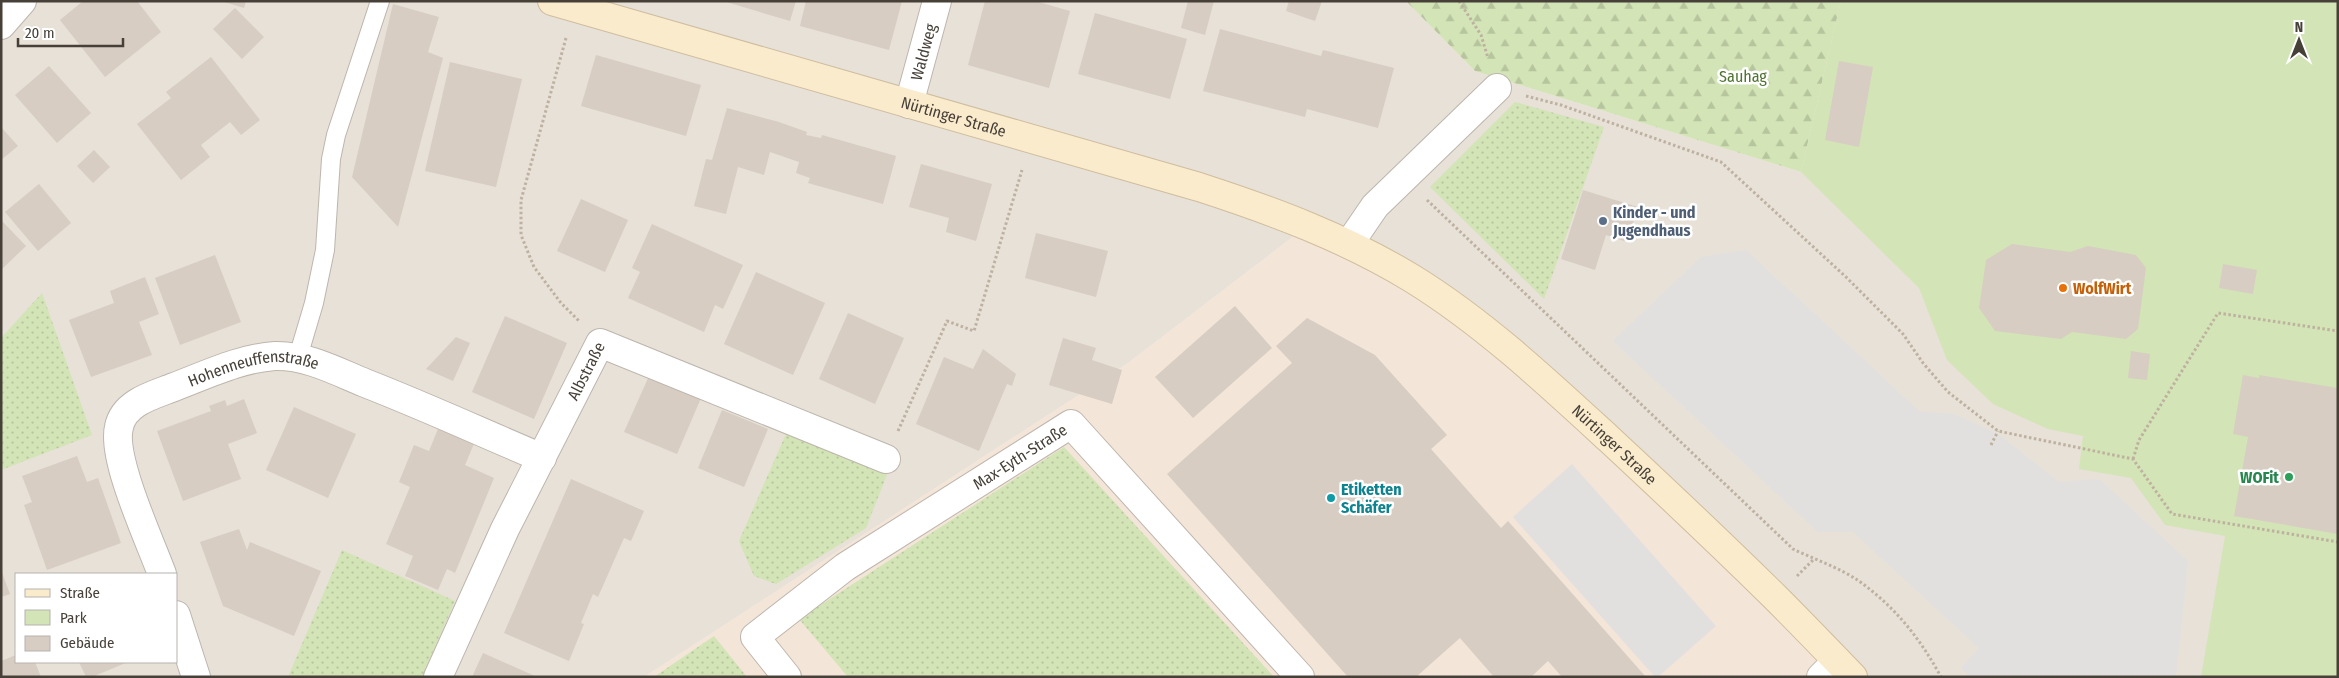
<svg xmlns="http://www.w3.org/2000/svg" width="2339" height="678" font-family="'Fira Sans Condensed',sans-serif">
<style>
.residential{fill:#e7e1d8;fill-rule:evenodd}
.commercial{fill:#f3e5d7}
.grass{fill:url(#grass-dots)}
.forest{fill:url(#forest-firs)}
.park{fill:#d3e4b6}
.parking{fill:#e2e0de}
.building{fill:#d7cdc3}
.lines{fill:none;stroke-linecap:round;stroke-linejoin:round}
.service-casing{stroke:#beb6ad;stroke-width:20}
.minor-casing{stroke:#beb6ad;stroke-width:30}
.secondary-casing{stroke:#cfbd9d;stroke-width:30}
.path{stroke:#beb19f;stroke-width:3;stroke-dasharray:2.5 2.5;stroke-linecap:butt}
.service{stroke:#fff;stroke-width:18}
.minor{stroke:#fff;stroke-width:28}
.secondary{stroke:#faebcd;stroke-width:28}
.service-dot{fill:#5c6f8a;stroke:#fff;stroke-width:2}
.food-dot{fill:#e8710a;stroke:#fff;stroke-width:2}
.leisure-dot{fill:#2e9e5b;stroke:#fff;stroke-width:2}
.culture-dot{fill:#0f9aa8;stroke:#fff;stroke-width:2}
.labels{text-anchor:middle;stroke-width:5;stroke-linejoin:round;paint-order:stroke}
.street-label{font-size:16px;fill:#464038;stroke:#fff}
.park-label{font-size:16px;fill:#507331;stroke:#fff}
.service-label{font-size:16px;font-weight:bold;fill:#4e5e75;stroke:#fff;text-anchor:start}
.food-label{font-size:16px;font-weight:bold;fill:#c56008;stroke:#fff;text-anchor:start}
.leisure-label{font-size:16px;font-weight:bold;fill:#27864d;stroke:#fff;text-anchor:end}
.culture-label{font-size:16px;font-weight:bold;fill:#0d838f;stroke:#fff;text-anchor:start}
</style>
<defs>
<pattern id="grass-dots" width="8" height="8" patternUnits="userSpaceOnUse" patternTransform="scale(1.25)"><rect width="8" height="8" fill="#d3e4b6"/><path d="M2 2h.1M6 6h.1" fill="none" stroke="#b6c59d" stroke-width="1.8" stroke-linecap="round"/></pattern>
<pattern id="forest-firs" width="22" height="20" patternUnits="userSpaceOnUse" patternTransform="scale(1.25)"><rect width="22" height="20" fill="#d3e4b6"/><path d="M5 1l3.5 6h-7zM16 11l3.5 6h-7z" fill="#b6c59d"/></pattern>
</defs>
<rect width="100%" height="100%" fill="#f3efea"/>
<path class="residential" d="M 1,1 L 1406,1 L 1475,71 L 1801,172 L 1841,1 L 2338,1 L 2338,677 L 1853,677 L 1307,226 L 1128,363 L 644,677 L 1,677 ZM 16,574 L 176,574 L 176,662 L 16,662 Z"/>
<polygon class="commercial" points="1307,226 1413,279 1853,677 644,677 1128,363"/>
<g class="grass">
<polygon points="1515,102 1604,127 1544,299 1430,187"/>
<polygon points="42,293 92,435 1,470 1,338"/>
<polygon points="789,427 888,472 866,528 776,584 754,576 739,541"/>
<polygon points="1064,447 1274,677 848,677 799,619"/>
<polygon points="342,550 455,601 422,677 288,677"/>
<polygon points="714,636 747,677 654,677"/>
</g>
<polygon class="forest" points="1406,1 1841,1 1801,172 1475,71"/>
<polygon class="park" points="1841,1 2338,1 2338,677 2201,677 2225,536 2165,525 2131,478 2079,469 2083,436 2048,429 1993,404 1947,360 1919,288 1801,172"/>
<g class="parking">
<polygon points="1746,250 1919,411 1954,414 1998,434 2059,482 2099,479 2188,561 2176,677 1971,677 1961,668 1979,648 1853,532 1818,532 1613,341 1701,257"/>
<polygon points="1572,464 1716,626 1658,677 1655,677 1513,517"/>
</g>
<g class="building">
<polygon points="83,1 137,1 161,32 105,77 60,20"/>
<polygon points="221,1 246,1 244,8"/>
<polygon points="723,1 796,1 790,21"/>
<polygon points="806,1 902,1 889,50 800,26"/>
<polygon points="985,1 1035,1 1070,11 1049,88 968,65"/>
<polygon points="1188,1 1214,1 1205,35 1181,28"/>
<polygon points="1289,1 1322,1 1315,21 1286,11"/>
<polygon points="393,4 439,17 428,52 443,58 398,227 352,177"/>
<polygon points="235,8 264,37 242,59 213,29"/>
<polygon points="1095,13 1187,39 1170,99 1078,74"/>
<polygon points="1220,29 1321,56 1323,50 1394,68 1378,128 1307,109 1305,117 1203,91"/>
<polygon points="596,55 701,85 686,136 581,106"/>
<polygon points="211,57 260,120 241,135 230,122 201,145 210,157 181,180 137,124 171,98 166,92"/>
<polygon points="1839,61 1873,67 1859,147 1825,140"/>
<polygon points="450,62 522,79 496,187 425,171"/>
<polygon points="49,66 91,113 57,143 15,95"/>
<polygon points="727,108 779,122 807,132 806,135 821,138 822,135 896,156 883,204 808,183 810,178 796,173 799,162 770,152 764,175 738,167 726,214 694,206 706,159 712,160"/>
<polygon points="1,127 18,146 1,160"/>
<polygon points="94,150 110,167 93,183 77,166"/>
<polygon points="921,164 992,184 976,241 946,232 949,218 909,207"/>
<polygon points="39,184 71,223 38,251 5,212"/>
<polygon points="1583,190 1638,207 1627,242 1606,235 1595,270 1561,259"/>
<polygon points="581,199 628,220 605,272 557,251"/>
<polygon points="1,220 26,246 1,270"/>
<polygon points="652,224 743,265 723,309 715,305 704,332 628,298 640,272 632,268"/>
<polygon points="1036,233 1108,251 1096,297 1025,278"/>
<polygon points="2012,244 2070,252 2088,246 2136,255 2146,268 2138,329 2126,339 2072,332 2061,339 1995,331 1979,308 1986,260"/>
<polygon points="215,255 241,322 180,345 155,278"/>
<polygon points="2223,264 2257,270 2253,294 2219,288"/>
<polygon points="756,272 825,303 793,375 724,344"/>
<polygon points="145,277 159,314 139,322 152,355 91,377 69,320 114,303 110,291"/>
<polygon points="1235,306 1272,348 1193,418 1155,377"/>
<polygon points="848,313 904,338 875,404 819,379"/>
<polygon points="505,316 567,343 534,419 472,392"/>
<polygon points="1307,318 1375,355 1447,435 1431,449 1501,528 1508,521 1646,677 1562,677 1548,661 1531,677 1494,677 1460,638 1416,677 1348,677 1167,474 1292,363 1276,346"/>
<polygon points="456,337 470,343 453,381 426,369"/>
<polygon points="1063,338 1096,348 1092,360 1122,370 1112,404 1049,385"/>
<polygon points="983,349 1016,374 1012,386 1007,384 979,451 916,424 944,357 973,369"/>
<polygon points="2131,351 2150,354 2147,380 2128,378"/>
<polygon points="2243,375 2259,378 2259,375 2338,388 2338,534 2234,516 2248,437 2233,434"/>
<polygon points="649,376 701,398 677,454 624,432"/>
<polygon points="244,399 257,433 228,444 241,479 183,501 157,431 211,411 209,406 225,400 227,406"/>
<polygon points="294,407 356,434 328,498 266,470"/>
<polygon points="722,410 768,429 744,487 698,468"/>
<polygon points="440,424 476,439 465,465 494,478 455,573 447,569 438,590 405,576 413,556 386,544 410,487 399,482 414,445 429,451"/>
<polygon points="77,456 87,482 98,478 121,543 47,570 24,505 32,502 22,476"/>
<polygon points="571,479 644,511 631,541 624,538 598,597 593,594 581,623 584,624 569,661 504,633"/>
<polygon points="239,529 247,550 250,542 321,571 294,636 223,606 200,542"/>
<polygon points="1,570 10,594 1,597"/>
<polygon points="483,653 537,677 472,677"/>
<polygon points="16,655 16,662 35,662 41,677 1,677 1,661"/>
<polygon points="79,662 128,662 92,677 86,677"/>
</g>
<g class="lines">
<g class="service-casing">
<polyline id="service" points="298,357 314,303 325,250 331,159 336,135 380,1"/>
</g>
<g class="minor-casing">
<g id="minor">
<polyline points="1,25 22,1"/>
<path id="s1" d="M 909,104 L 937,1"/>
<polyline points="1349,244 1375,206 1497,88"/>
<path id="s2" d="M 162,574 C 150,541 111,458 119,427 C 124,402 154,395 174,387 C 206,375 241,358 275,356 C 306,355 336,371 365,383 C 424,406 483,433 542,458"/>
<polyline points="176,615 196,677"/>
<path id="s3" d="M 438,677 L 505,529 L 600,343 L 886,459"/>
<path id="s4" d="M 787,677 L 755,637 L 845,567 L 1071,424 L 1300,677"/>
<polyline points="1821,677 1837,661"/>
</g>
</g>
<g class="secondary-casing">
<g id="secondary">
<path id="s5" d="M 552,1 L 1199,187 C 1273,211 1346,238 1413,279 C 1484,323 1547,382 1609,439 C 1665,491 1720,543 1775,597 C 1801,623 1827,650 1853,677"/>
</g>
</g>
<g class="path">
<polyline points="1459,1 1481,35 1488,58"/>
<polyline points="566,38 521,200 521,235 534,267 561,303 579,321"/>
<polyline points="1526,96 1561,105 1721,162 1846,277 1903,334 1923,363 1948,392 1998,431 2133,459 2172,514 2338,542"/>
<path d="M 1427,200 L 1793,549 C 1814,559 1840,568 1859,581 C 1895,607 1920,638 1941,677"/>
<polyline points="898,431 947,321 974,331 1022,170"/>
<polyline points="1991,445 1998,431"/>
<polyline points="2133,459 2139,440 2218,313 2338,331"/>
<polyline points="1797,576 1814,559"/>
</g>
<use href="#service" class="service"/>
<use href="#minor" class="minor"/>
<use href="#secondary" class="secondary"/>
</g>
<circle class="service-dot" cx="1603" cy="221" r="5"/>
<circle class="food-dot" cx="2063" cy="288" r="5"/>
<circle class="leisure-dot" cx="2289" cy="477" r="5"/>
<circle class="culture-dot" cx="1331" cy="498" r="5"/>
<g class="labels">
<g class="street-label">
<text dy="6" stroke="none"><textPath href="#s1" startOffset="54">Waldweg</textPath></text>
<text dy="6" stroke="none"><textPath href="#s5" startOffset="418">Nürtinger Straße</textPath></text>
<text dy="6" stroke="none"><textPath href="#s2" startOffset="309">Hohenneuffenstraße</textPath></text>
<text dy="6" stroke="none"><textPath href="#s3" startOffset="340">Albstraße</textPath></text>
<text dy="6" stroke="none"><textPath href="#s5" startOffset="1168">Nürtinger Straße</textPath></text>
<text dy="6" stroke="none"><textPath href="#s4" startOffset="372">Max-Eyth-Straße</textPath></text>
</g>
<g class="park-label">
<text x="1743" y="82">Sauhag</text>
</g>
<g class="service-label">
<text x="1613" y="218">Kinder - und<tspan x="1613" dy="18">Jugendhaus</tspan></text>
</g>
<g class="food-label">
<text x="2073" y="294">WolfWirt</text>
</g>
<g class="leisure-label">
<text x="2279" y="483">WOFit</text>
</g>
<g class="culture-label">
<text x="1341" y="495">Etiketten<tspan x="1341" dy="18">Schäfer</tspan></text>
</g>
</g>
<rect width="2339" height="678" fill="none" stroke="#464038" stroke-width="5"/>
<rect x="15" y="573" width="162" height="90" fill="#ffffff" stroke="#b5b3af"/>
<rect x="25" y="589" width="25" height="8" fill="#faebcd" stroke="#b5b3af"/>
<text x="60" y="598" font-size="15" fill="#464038">Straße</text>
<rect x="25" y="610" width="25" height="15" fill="#d3e4b6" stroke="#b5b3af"/>
<text x="60" y="623" font-size="15" fill="#464038">Park</text>
<rect x="25" y="636" width="25" height="15" fill="#d7cdc3" stroke="#b5b3af"/>
<text x="60" y="648" font-size="15" fill="#464038">Gebäude</text>
<g transform="translate(2299 40)" stroke="#ffffff" stroke-width="4" paint-order="stroke">
<path d="M0-4L9 19L0 12L-9 19Z" fill="#464038"/>
<text y="-8" font-size="14" font-weight="bold" text-anchor="middle" fill="#464038">N</text>
</g>
<path d="M18 38v8h105v-8" fill="none" stroke="#464038" stroke-width="2.5"/>
<text x="25" y="38" font-size="15" fill="#464038" stroke="#ffffff" stroke-width="4" paint-order="stroke">20 m</text>
</svg>
